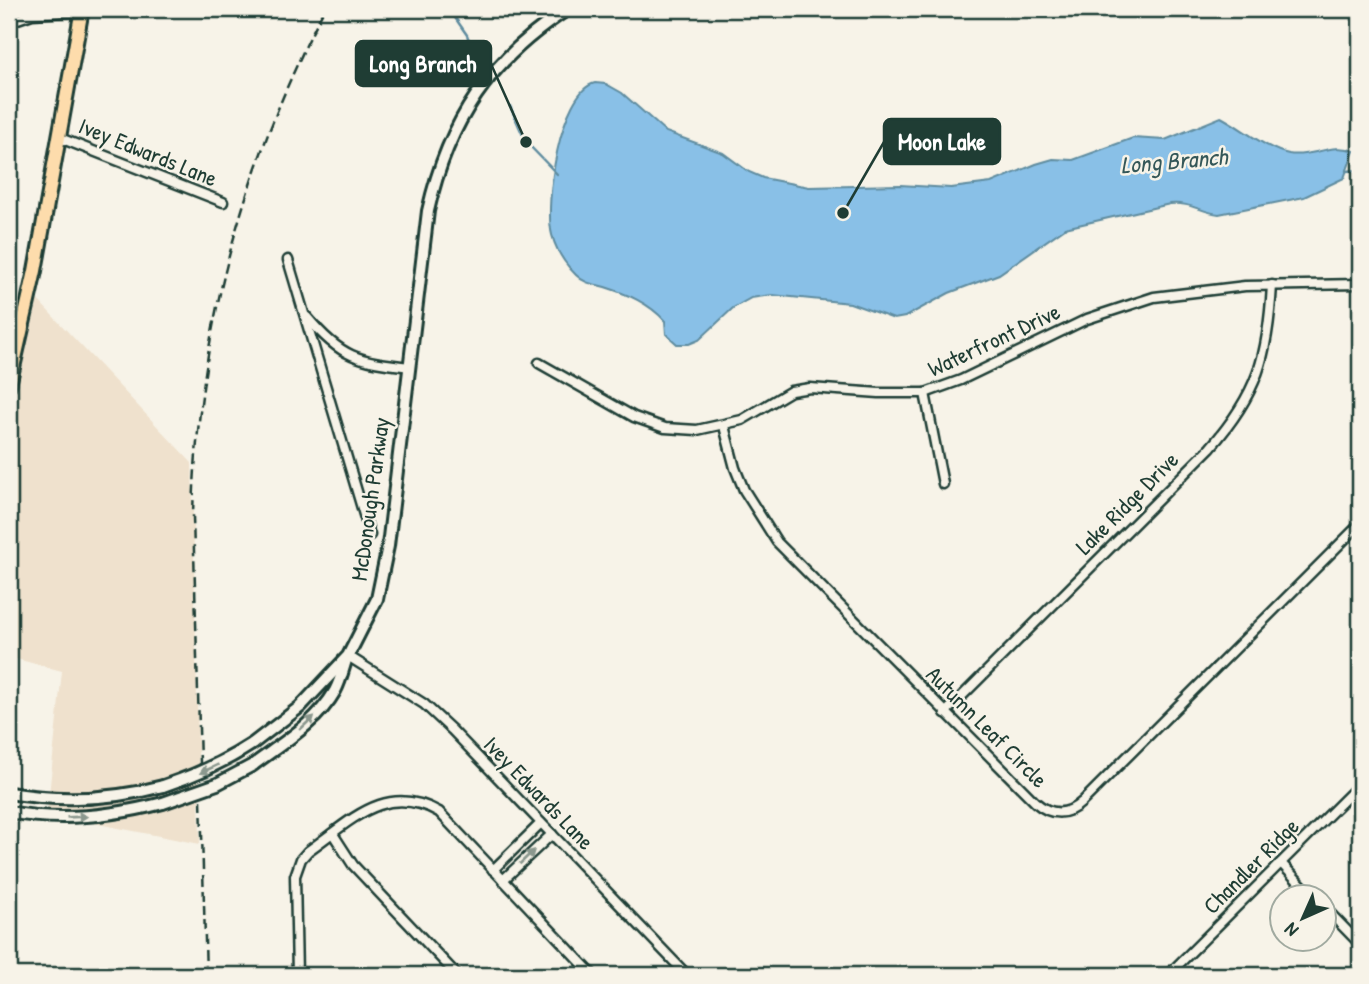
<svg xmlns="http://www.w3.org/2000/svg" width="1369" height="984" font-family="'Patrick Hand',sans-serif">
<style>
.built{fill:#efe1cd}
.water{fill:#89c0e7;stroke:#5f8c9f;stroke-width:2}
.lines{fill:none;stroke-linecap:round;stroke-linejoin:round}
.stream{stroke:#5f8c9f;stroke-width:2.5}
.street-casing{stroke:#1f3d34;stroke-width:13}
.secondary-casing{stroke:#1f3d34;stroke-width:16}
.primary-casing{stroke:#1f3d34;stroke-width:18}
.street{stroke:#f7f3e8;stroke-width:8}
.secondary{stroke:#f7f3e8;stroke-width:10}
.primary{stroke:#fddcac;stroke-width:12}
.rail{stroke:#1f3d34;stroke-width:2.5;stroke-dasharray:10 5;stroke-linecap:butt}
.secondary-bridge-casing{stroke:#1f3d34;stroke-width:16;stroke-linecap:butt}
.secondary-bridge{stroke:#f7f3e8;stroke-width:10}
.oneway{fill:#8b988e}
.labels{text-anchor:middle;stroke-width:5;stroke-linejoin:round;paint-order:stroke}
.street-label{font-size:23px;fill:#1f3d34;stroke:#f7f3e8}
.water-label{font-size:24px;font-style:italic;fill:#345758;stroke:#f7f3e8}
.leader{fill:none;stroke:#1f3d34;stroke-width:2.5}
.callout-dot{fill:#1f3d34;stroke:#f7f3e8;stroke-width:2.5}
.callout{fill:#1f3d34;stroke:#1f3d34;stroke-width:2.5}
.callout-label{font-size:24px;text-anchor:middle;font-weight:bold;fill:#fff}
</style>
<rect width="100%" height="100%" fill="#f7f3e8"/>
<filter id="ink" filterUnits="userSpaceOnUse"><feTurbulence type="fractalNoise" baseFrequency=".0143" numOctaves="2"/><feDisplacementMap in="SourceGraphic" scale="14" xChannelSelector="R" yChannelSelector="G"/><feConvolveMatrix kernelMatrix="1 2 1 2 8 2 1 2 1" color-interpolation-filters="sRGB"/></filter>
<g filter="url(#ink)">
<polygon class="built" points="34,296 192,463 200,844 47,814 62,671 9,657 9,389"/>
<path class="water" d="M 595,83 L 606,84 L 622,93 L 666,132 L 723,153 L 749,172 L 763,178 L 809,187 L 900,185 L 951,188 L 991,183 L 1036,164 L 1053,159 L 1073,160 L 1133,138 L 1165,140 L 1221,117 C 1242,128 1266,149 1289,154 C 1311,158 1333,142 1354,151 L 1344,178 L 1304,197 L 1219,214 C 1201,212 1190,202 1170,204 L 1065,228 L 999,274 L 949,293 L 905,317 L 894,319 L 850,303 L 772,295 L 751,298 L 733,308 L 699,340 L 689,344 L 677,344 L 666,334 L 665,321 C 649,303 627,294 605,287 C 594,284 585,284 576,275 C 565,264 556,250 552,235 C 544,204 560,91 595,83 Z"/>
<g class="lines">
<g class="stream">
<polyline points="449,9 467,35 479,66"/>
<polyline points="510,106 526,142 557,174"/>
<polyline points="1346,171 1360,170"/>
</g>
<g class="street-casing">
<g id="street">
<polyline points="9,22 32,14 82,11"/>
<polyline points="60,138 223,202"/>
<polyline points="288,260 370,535"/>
<path d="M 307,317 C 341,358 358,361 410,367"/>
<polyline points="539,363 634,417 665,428 697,430 742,420 791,391 810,388 879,393 925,393 961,380 1087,319 1154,297 1245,286 1360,284"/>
<polyline points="925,393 943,484"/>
<path d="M 724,426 L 735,468 L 744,490 L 777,542 L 1035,802 C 1051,816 1067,816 1082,802 L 1360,524"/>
<polyline points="348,656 424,704 452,730 687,975"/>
<path d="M 945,713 L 1210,448 C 1258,393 1268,357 1272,285"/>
<polyline points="333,834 353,865 457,975"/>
<polyline points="1281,863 1313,897"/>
<polyline points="493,870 541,823"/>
<polyline points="503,880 552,834"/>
<polyline points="1324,907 1360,944"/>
<path d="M 297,975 L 295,876 L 301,859 L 308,851 C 351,821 385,782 439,812 L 593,975"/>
<polyline points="1168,975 1360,784"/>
</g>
</g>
<g class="secondary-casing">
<g id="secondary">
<path d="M 252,744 L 300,707 L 348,656 L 377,599 L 388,546 L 428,211 C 448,121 490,59 568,9"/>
<path d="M 253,765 C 281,744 317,723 335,691 C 340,682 343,670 346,660"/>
<path d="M 9,793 C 62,802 111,800 163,786"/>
<path d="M 9,812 C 60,822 113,816 163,803"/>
</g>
</g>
<g class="primary-casing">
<polyline id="primary" points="9,385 35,271 82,9"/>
</g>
<use href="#street" class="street"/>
<use href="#secondary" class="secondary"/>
<use href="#primary" class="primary"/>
<path class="rail" d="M 206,975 L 193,516 C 197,336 242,169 324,9"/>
<g class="secondary-bridge-casing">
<g id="secondary-bridge">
<path d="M 163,786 C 196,775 223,763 252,744"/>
<polyline points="163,803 217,784 253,765"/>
</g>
</g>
<use href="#secondary-bridge" class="secondary-bridge"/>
</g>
<defs><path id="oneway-solid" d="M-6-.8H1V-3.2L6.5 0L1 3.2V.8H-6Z" transform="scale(1.75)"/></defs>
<g class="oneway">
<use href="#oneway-solid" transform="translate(307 723) rotate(-43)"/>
<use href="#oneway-solid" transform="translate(209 769) rotate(155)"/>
<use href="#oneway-solid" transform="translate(77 817) rotate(-2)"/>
<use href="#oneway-solid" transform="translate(527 857) rotate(-44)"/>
</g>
</g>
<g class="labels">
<g class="street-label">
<text transform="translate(148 152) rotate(22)" y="8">Ivey Edwards Lane</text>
<text transform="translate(994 340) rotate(-25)" y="8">Waterfront Drive</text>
<text transform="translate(370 499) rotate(-82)" y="8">McDonough Parkway</text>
<text transform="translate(1127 503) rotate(-45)" y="8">Lake Ridge Drive</text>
<text transform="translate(987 727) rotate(45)" y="8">Autumn Leaf Circle</text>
<text transform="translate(539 793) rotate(46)" y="8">Ivey Edwards Lane</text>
<text transform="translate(1251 866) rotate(-45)" y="8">Chandler Ridge</text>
</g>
<g class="water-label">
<text transform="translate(1174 161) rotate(-5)" y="8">Long Branch</text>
</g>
</g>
<path class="leader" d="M526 142L491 64M843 213L884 142"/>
<g class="callout-dot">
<circle cx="526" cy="142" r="7"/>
<circle cx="843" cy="213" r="7"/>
</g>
<g class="callout">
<rect x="356" y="41" width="135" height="45" rx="7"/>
<rect x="884" y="119" width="116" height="45" rx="7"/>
</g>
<g class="callout-label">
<text x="423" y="72">Long Branch</text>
<text x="942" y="150">Moon Lake</text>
</g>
<rect width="1369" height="984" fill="none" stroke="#f7f3e8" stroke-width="35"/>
<rect x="18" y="18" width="1334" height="949" fill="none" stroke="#1f3d34" stroke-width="2.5" filter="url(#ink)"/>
<g transform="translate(1303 918) rotate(225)"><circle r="33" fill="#f7f3e8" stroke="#a1aaa0" stroke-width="2"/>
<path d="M0-5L12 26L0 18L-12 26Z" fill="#1f3d34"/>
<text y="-10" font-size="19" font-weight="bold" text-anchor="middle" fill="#1f3d34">N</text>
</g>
</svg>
